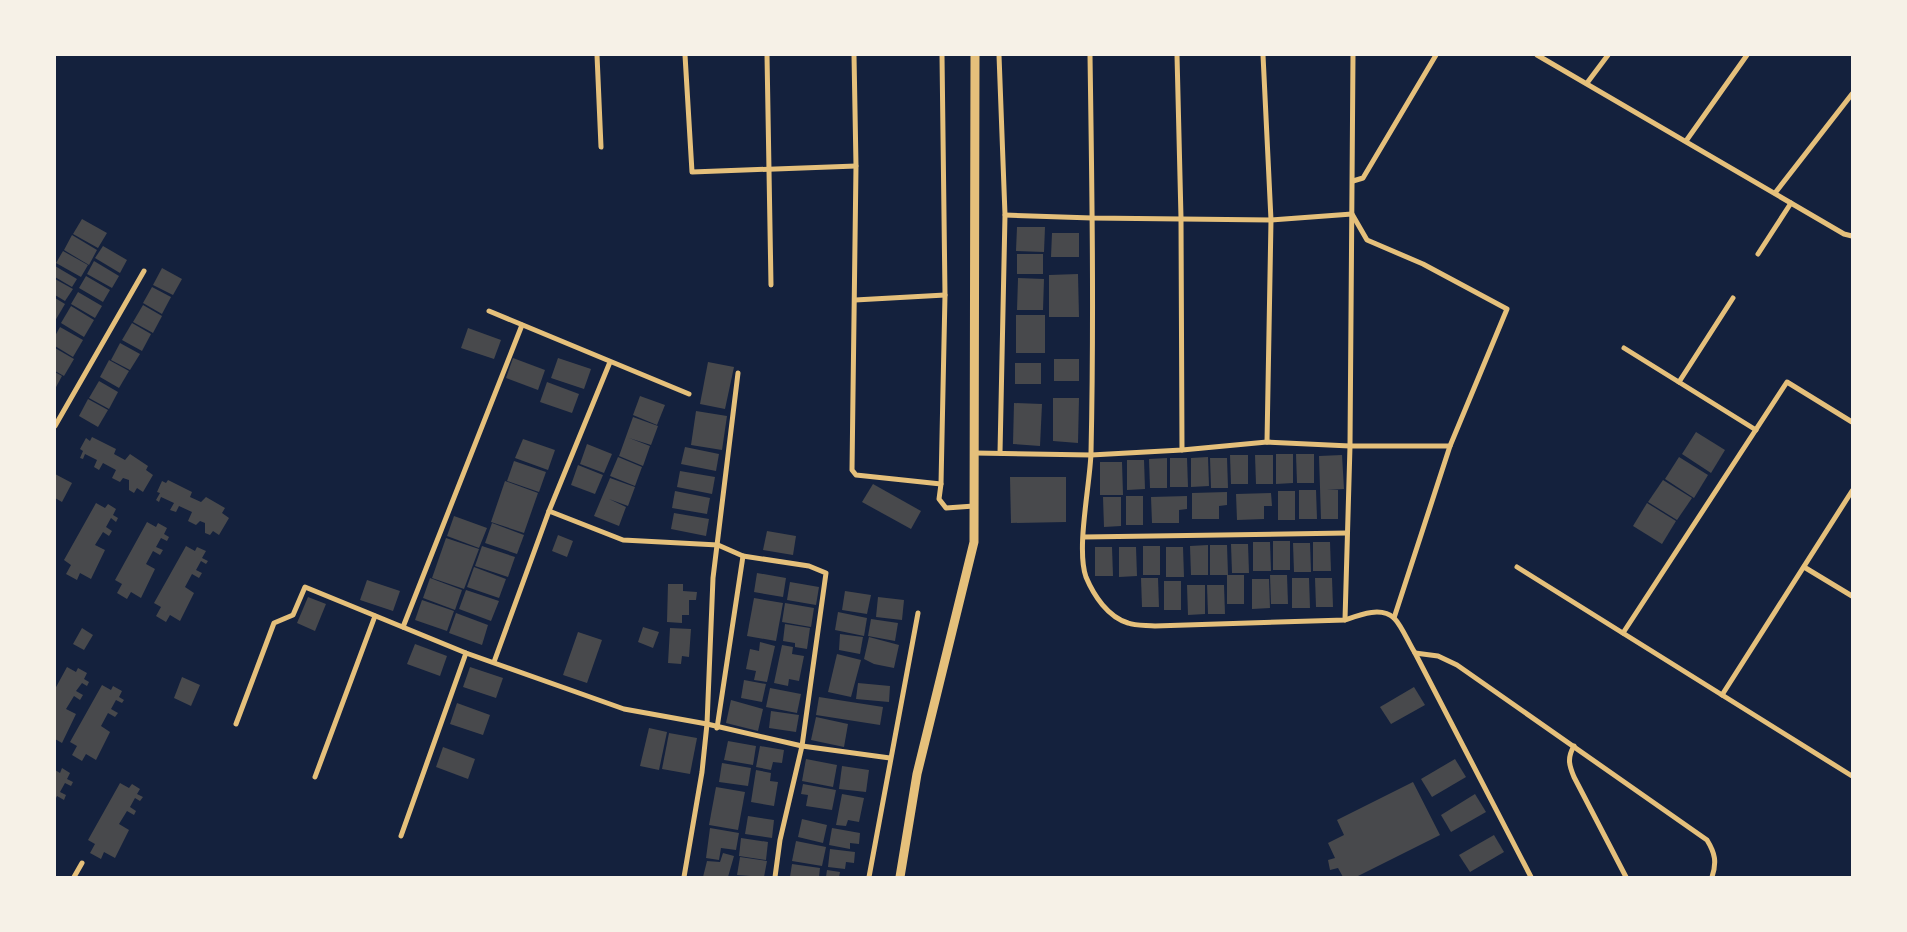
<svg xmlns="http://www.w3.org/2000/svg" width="1907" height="932" font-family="Merriweather,serif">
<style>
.building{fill:#48494c}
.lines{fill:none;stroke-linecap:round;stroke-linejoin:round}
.minor{stroke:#e5c07b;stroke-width:5}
.tertiary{stroke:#e5c07b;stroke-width:9}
</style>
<rect width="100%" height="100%" fill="#14213d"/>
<g class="building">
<polygon points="82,219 107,233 98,248 73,234"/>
<polygon points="1017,227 1045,227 1044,252 1016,251"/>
<polygon points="1052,233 1079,233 1079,257 1051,257"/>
<polygon points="72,235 97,250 89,265 64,250"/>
<polygon points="103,246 127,260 120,273 95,258"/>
<polygon points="63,251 88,265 81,277 56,263"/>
<rect x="1017" y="254" width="26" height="20"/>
<polygon points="94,261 119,276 112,288 87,274"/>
<polygon points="55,266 77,279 72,287 55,277"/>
<polygon points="162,268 182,279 173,295 153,285"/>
<polygon points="1078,274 1079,317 1049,317 1049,275"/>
<polygon points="86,276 110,290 103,302 79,288"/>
<polygon points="1018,278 1044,279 1043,310 1017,310"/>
<polygon points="55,279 73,289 65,301 55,295"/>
<polygon points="152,287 171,297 162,314 143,303"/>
<polygon points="78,292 102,306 95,318 71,304"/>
<polygon points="55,298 65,304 55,321"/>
<polygon points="143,305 162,316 153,333 133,322"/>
<polygon points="71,306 94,320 84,337 61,323"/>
<rect x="1016" y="315" width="29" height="38"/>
<polygon points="132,323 151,334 142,351 122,340"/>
<polygon points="60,327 83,340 73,357 55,346 55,336"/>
<polygon points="468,328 501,340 494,359 461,348"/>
<polygon points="120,343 140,354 130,370 111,360"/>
<polygon points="55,348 74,359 64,376 55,371"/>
<polygon points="513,358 545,370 538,390 506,378"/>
<polygon points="558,358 591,369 584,389 551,378"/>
<rect x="1054" y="359" width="25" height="22"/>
<polygon points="109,360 129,371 119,388 100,377"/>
<polygon points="708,362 734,367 725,409 700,404"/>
<rect x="1015" y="363" width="26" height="21"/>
<polygon points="55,372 62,376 55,389"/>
<polygon points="99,381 118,392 109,409 89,398"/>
<polygon points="547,382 579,394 572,413 540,402"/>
<polygon points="640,396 665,405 657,425 633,415"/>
<polygon points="1053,398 1079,398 1078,443 1053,441"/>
<polygon points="88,399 108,410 98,427 79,416"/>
<polygon points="1014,403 1042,404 1040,446 1013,444"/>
<polygon points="696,411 727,416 722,450 691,445"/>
<polygon points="633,417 658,426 651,445 629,438 650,446 643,466 619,456"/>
<polygon points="1696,432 1725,450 1711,473 1682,454"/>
<polygon points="92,437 116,449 114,454 125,460 130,454 148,466 146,470 153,475 143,492 137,488 134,493 129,490 129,480 123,478 120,482 112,478 116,470 103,463 99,470 94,467 97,460 85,454 83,459 80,458 83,451 80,449 86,438 90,441"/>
<polygon points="523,439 555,450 548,470 515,458"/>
<polygon points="587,444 612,454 604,473 580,464"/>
<polygon points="685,447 719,454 716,471 681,464"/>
<polygon points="1276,454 1293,454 1293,483 1276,484"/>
<polygon points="1296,454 1314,454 1314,483 1297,483"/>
<polygon points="1230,455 1248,455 1248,484 1231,484"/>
<polygon points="1255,455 1273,455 1273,484 1256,484"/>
<polygon points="1342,455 1344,489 1327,490 1338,490 1338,519 1321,519 1319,456"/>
<polygon points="618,457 642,467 635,486 610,476"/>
<polygon points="1208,457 1209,486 1191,487 1191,458"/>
<polygon points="1679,457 1708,475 1694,498 1665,479"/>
<polygon points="1167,458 1167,488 1150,488 1149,459"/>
<polygon points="1170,458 1187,458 1188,487 1170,487"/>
<polygon points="1210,458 1227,458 1228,488 1211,488"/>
<polygon points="1127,460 1144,460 1145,489 1127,490"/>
<polygon points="514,461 546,472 539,492 507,481"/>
<polygon points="1100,462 1122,462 1123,495 1100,495"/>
<polygon points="578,465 603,475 595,494 571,485"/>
<polygon points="680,471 715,477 712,494 677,487"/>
<polygon points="55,474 72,483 62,502 55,498"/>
<polygon points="1010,477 1066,477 1066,522 1011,523"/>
<polygon points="610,478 635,487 628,506 609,499 626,507 619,526 594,516"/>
<polygon points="168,480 192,492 190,497 201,502 206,497 225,508 222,513 229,518 219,535 213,531 210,535 205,533 205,523 200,521 196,525 188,521 192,512 179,506 176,512 170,510 174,503 161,497 159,502 156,500 160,493 157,492 162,481 166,483"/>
<polygon points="1663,480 1692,498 1677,520 1648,502"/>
<polygon points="505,481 538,493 524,533 491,522"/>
<polygon points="873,484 921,511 911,529 862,502"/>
<polygon points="1299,490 1316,490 1317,519 1299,519"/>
<polygon points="675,491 710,498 707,514 672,508"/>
<rect x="1278" y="491" width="17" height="29"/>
<polygon points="1227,492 1227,505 1219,506 1219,519 1192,519 1192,493"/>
<polygon points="1271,493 1272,506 1264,506 1264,519 1237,520 1236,494"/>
<rect x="1126" y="496" width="17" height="29"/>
<polygon points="1187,496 1187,509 1179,510 1179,523 1152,523 1151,497"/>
<polygon points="1103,497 1121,497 1121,526 1104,527"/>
<polygon points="96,503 105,508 108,504 116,509 113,515 118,518 116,522 111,518 106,527 112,531 109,536 103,532 95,545 105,550 91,579 80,573 77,580 66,574 71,565 64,560"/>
<polygon points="1647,503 1676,521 1662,544 1633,526"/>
<polygon points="674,513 709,519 706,536 671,529"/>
<polygon points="454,516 487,528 479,548 447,536"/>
<polygon points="147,522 156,527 158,523 167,528 164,534 169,537 167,541 161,538 156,547 163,550 160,555 153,551 146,564 155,569 141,598 131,592 127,599 117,593 122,584 115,580"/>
<polygon points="492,523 524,535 517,554 485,543"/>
<polygon points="767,531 796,536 793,555 763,550"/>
<polygon points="558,535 573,541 567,557 552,551"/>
<polygon points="446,538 479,549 464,589 432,578"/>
<rect x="1273" y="541" width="17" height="29"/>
<polygon points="1253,542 1270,542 1271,571 1253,571"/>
<polygon points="1313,542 1330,542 1331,571 1313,571"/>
<polygon points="1293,543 1310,543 1311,572 1294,572"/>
<polygon points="1231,544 1248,544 1249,573 1232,573"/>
<polygon points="1208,545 1208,575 1191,575 1190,546"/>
<polygon points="1210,545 1227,545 1228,575 1210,575"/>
<polygon points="186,546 195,551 197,547 206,551 202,558 208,561 206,564 201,561 196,570 202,573 199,578 192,574 185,587 194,593 180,621 170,615 166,622 156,616 161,607 154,603"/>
<polygon points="482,546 515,557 508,577 475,566"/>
<rect x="1143" y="546" width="17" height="29"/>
<polygon points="1095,547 1112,547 1113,576 1095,576"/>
<polygon points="1119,547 1136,547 1137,576 1119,577"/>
<polygon points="1166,547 1183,547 1184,577 1166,577"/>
<polygon points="474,567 506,579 499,598 467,587"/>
<polygon points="757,573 786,578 783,597 754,592"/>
<rect x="1227" y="575" width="17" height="29"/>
<polygon points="1270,575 1287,575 1288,604 1271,604"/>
<polygon points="430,578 462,590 455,610 423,598"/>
<polygon points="1141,578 1158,578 1159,607 1142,607"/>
<polygon points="1292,578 1309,578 1310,608 1292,608"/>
<polygon points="1315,578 1332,578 1333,607 1316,607"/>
<polygon points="1252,579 1269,579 1270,608 1252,609"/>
<polygon points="367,580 400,591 393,611 360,600"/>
<rect x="1164" y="581" width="17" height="29"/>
<polygon points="790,582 819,587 816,605 787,600"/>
<polygon points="668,584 683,584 683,591 697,592 696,600 689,600 689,615 682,615 682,623 667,622"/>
<polygon points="1187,585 1205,585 1205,614 1188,615"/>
<polygon points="1207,585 1224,585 1225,614 1208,614"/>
<polygon points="466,590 499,601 491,621 459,609"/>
<polygon points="845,591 871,595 867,614 842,610"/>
<polygon points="308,597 326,604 315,631 297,623"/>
<polygon points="878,597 904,600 902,620 876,617"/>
<polygon points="754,598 783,603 776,641 747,636"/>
<polygon points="422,600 454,611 447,631 415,620"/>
<polygon points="785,603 814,608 811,627 782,622"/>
<polygon points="838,612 867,618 864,636 835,630"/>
<polygon points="456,613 488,625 482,645 449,633"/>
<polygon points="871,619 898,623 895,641 868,636"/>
<polygon points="785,624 810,628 807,649 795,647 795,643 783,641"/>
<polygon points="643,627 659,632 653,648 638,642"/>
<polygon points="82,628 93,635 84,650 73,644"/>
<polygon points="670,628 691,629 689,657 682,656 681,664 668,663"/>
<polygon points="578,632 602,640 587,683 563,675"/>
<polygon points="840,634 863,637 860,654 839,650"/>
<polygon points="869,637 899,645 894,668 874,664 864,659"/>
<polygon points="760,642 775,646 767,682 754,680 756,671 746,669 750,649 759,651"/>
<polygon points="415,644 447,656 440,676 407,664"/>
<polygon points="782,645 793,647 792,654 804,656 799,681 789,679 788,686 774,683"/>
<polygon points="837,654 861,660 851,697 828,692"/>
<polygon points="67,667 76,672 78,668 87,673 84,679 89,682 87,686 82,683 76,691 83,695 80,700 74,696 66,709 76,714 62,743 55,739 55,689"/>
<polygon points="470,667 503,678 496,698 463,687"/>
<polygon points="182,677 200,685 191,706 174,698"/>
<polygon points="744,680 766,684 762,702 741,698"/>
<polygon points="858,683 890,686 889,702 856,699"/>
<polygon points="102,685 111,690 113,686 122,691 119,697 124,700 122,703 116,700 111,709 118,713 115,717 108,713 101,726 110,732 96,760 86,754 82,761 72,755 77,746 70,742"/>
<polygon points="1414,687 1425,705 1391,724 1380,707"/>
<polygon points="770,688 801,694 797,713 766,707"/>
<polygon points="819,697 883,707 880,725 816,715"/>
<polygon points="731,700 763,709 758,731 726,723"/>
<polygon points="457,703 490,715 483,735 450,724"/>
<polygon points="771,711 799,715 796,732 769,728"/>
<polygon points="816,717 848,724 844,747 811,740"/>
<polygon points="649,728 667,732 659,770 640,766"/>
<polygon points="669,733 697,738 690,774 662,769"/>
<polygon points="728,741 756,746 753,765 724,760"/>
<polygon points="760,746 784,750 782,763 773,762 771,770 756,767"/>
<polygon points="443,747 475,759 468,779 436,767"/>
<polygon points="806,759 837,765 833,787 802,781"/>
<polygon points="1455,759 1466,777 1432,797 1421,779"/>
<polygon points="722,763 751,768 748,786 719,782"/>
<polygon points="842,766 869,770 866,792 839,789"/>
<polygon points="62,768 70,773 67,779 73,782 71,786 65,783 60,792 66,795 64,800 57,796 55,800 55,770 60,773"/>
<polygon points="756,770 771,773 770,781 778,782 774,806 751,802"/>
<polygon points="1413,782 1440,835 1356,877 1343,877 1338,868 1330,870 1328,860 1335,858 1328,843 1344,835 1337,820"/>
<polygon points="120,783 129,788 132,784 140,789 137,794 143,797 140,801 135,798 130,807 136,811 134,815 127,811 119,824 129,830 115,858 104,852 101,859 90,853 95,844 88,840"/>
<polygon points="803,784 836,790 832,810 806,806 808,795 801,794"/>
<polygon points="716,787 745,792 738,830 709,825"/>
<polygon points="842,794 864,798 859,822 848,820 846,826 836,825"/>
<polygon points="1475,794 1486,812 1451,832 1441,815"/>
<polygon points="748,816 774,820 772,838 745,834"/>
<polygon points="802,819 827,825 823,843 798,837"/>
<polygon points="710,828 739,833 736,850 721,848 719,860 706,858"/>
<polygon points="832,828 860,833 859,844 850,843 850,849 829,845"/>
<polygon points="1494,835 1504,852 1470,872 1459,855"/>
<polygon points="741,838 768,842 766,860 739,856"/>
<polygon points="796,841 826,847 822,866 792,861"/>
<polygon points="830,849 855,852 854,863 846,862 845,869 828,867"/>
<polygon points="723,853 734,856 728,877 703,877 707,861 720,862"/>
<polygon points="740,857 767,861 764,877 737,875"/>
<polygon points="792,864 820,868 819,877 790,877"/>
<polygon points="827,870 840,872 839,877 826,877"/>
</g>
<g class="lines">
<g class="minor">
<polyline points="597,55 601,147"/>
<polyline points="685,55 692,172 856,166"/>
<polyline points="767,55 771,285"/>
<polyline points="854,55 856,166 852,470 856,475 941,484"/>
<polyline points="942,55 945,295 941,484 939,499 946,508 974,506"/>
<polyline points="999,55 1005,215 1000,453"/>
<path d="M 1090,55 C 1092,187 1094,320 1091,453 C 1090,485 1076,549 1086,577 C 1094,596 1108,617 1128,623 C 1136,626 1146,625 1155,626 L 1345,620 C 1359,615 1381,606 1394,618 C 1402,626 1409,644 1415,653 L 1531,877"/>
<polyline points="1177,55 1181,218 1182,450"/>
<polyline points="1263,55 1271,220 1267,442"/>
<polyline points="1537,55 1844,234 1852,236"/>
<polyline points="1587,83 1608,55"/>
<polyline points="1686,141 1747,55"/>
<polyline points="1353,181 1363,178 1436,55"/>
<polyline points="1775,193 1852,94"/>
<polyline points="1758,254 1791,203"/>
<polyline points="855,300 945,295"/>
<polyline points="489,311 689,394"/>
<polyline points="1624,348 1756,430"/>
<polyline points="1679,382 1733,298"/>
<polyline points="55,426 144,271"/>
<polyline points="975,453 1091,455 1182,450 1267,442 1350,446 1450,446 1507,309 1423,264 1367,240 1352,214 1271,220 1092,218 1005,215"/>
<polyline points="549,511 623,540 718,545 743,556 809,566 826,573 802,746 780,840 775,877"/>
<polyline points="1084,537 1347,533"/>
<polyline points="1517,567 1852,776"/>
<polyline points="1804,567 1852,596"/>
<polyline points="1394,618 1450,446"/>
<polyline points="1345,620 1350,446 1353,55"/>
<polyline points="403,627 522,325"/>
<polyline points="1623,633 1787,382 1852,422"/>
<path d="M 1415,653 L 1438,656 L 1457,665 L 1707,840 C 1715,853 1717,862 1712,877"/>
<polyline points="494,662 549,511 610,362"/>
<polyline points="1722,695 1852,491"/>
<polyline points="236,724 274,623 293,615 305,587 466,653 624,709 707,724 802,746 890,758"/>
<polyline points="717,728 743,556"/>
<path d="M 1574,746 C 1567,758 1569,765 1574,777 L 1626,877"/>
<polyline points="315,777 375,616"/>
<polyline points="401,836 466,653"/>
<polyline points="74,877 82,863"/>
<polyline points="684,877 702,772 707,724 713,578 738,373"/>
<polyline points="869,877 918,613"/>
</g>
<polyline class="tertiary" points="900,877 917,774 974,542 975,55"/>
</g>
<rect width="1907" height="932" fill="none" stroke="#f6f1e7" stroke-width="112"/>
</svg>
